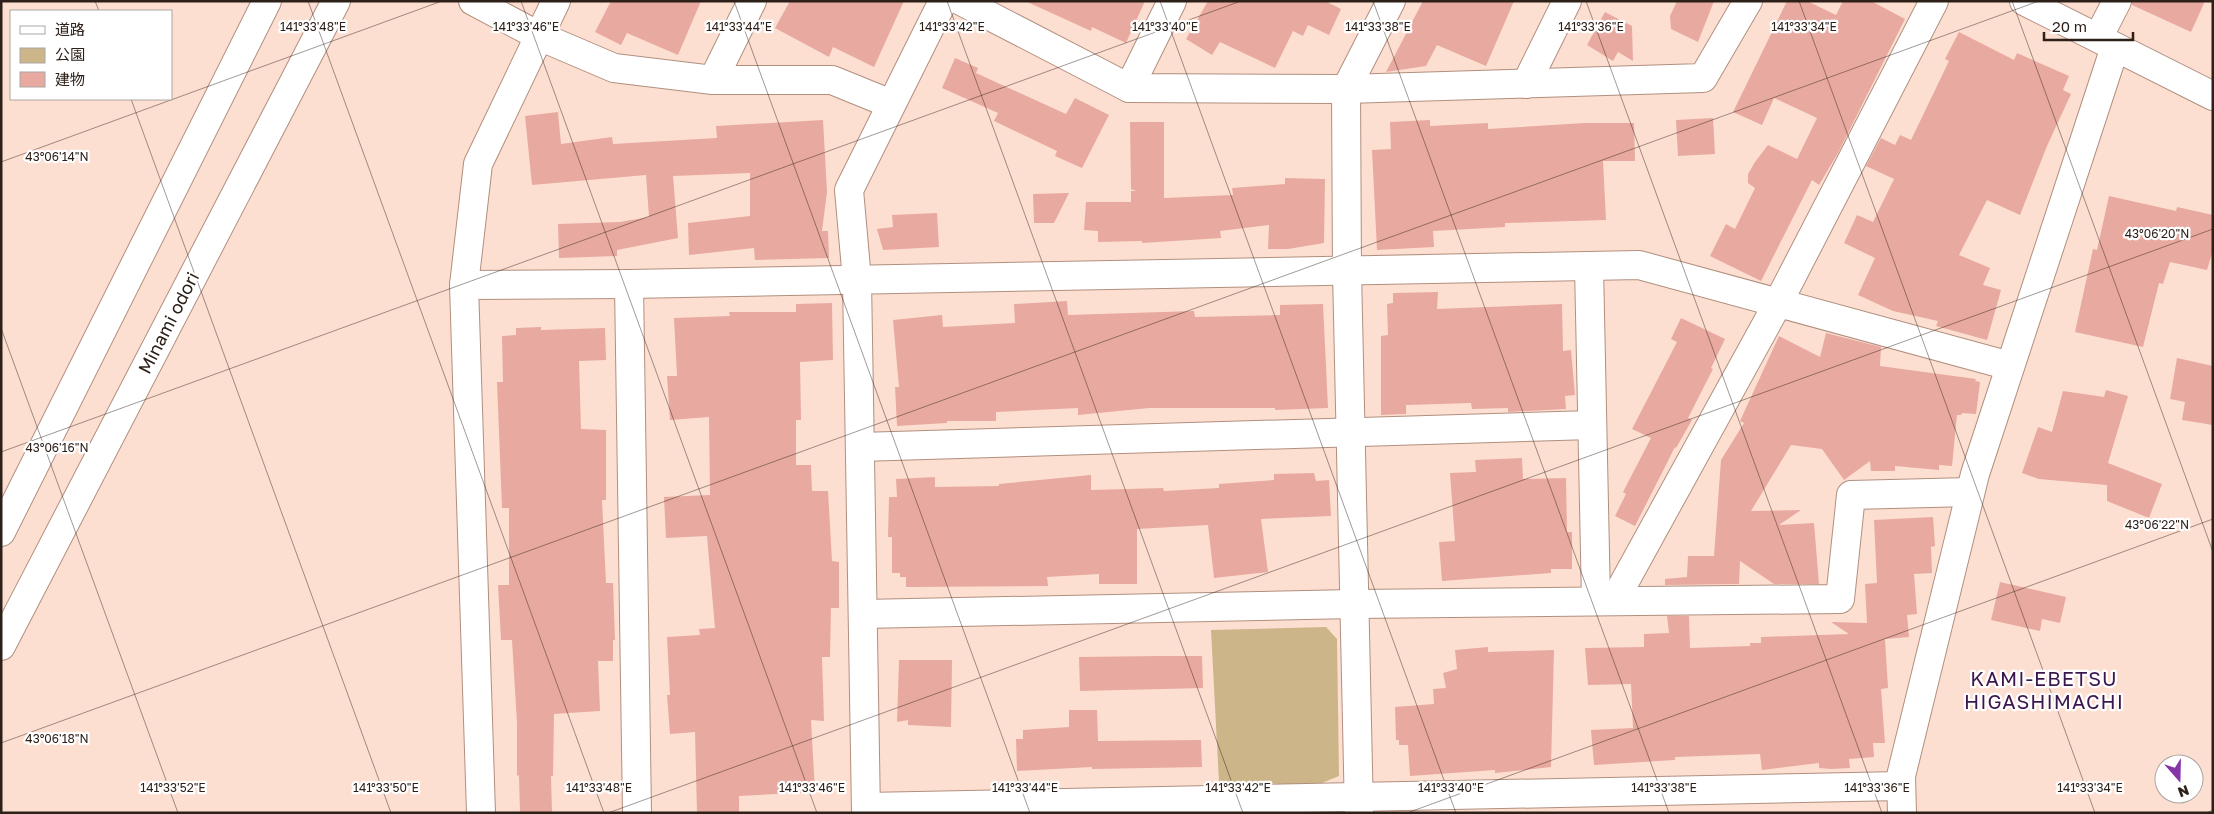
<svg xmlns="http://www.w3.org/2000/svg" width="2214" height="814" font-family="'Golos Text','Noto Sans JP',sans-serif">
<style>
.green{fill:#ccb588}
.building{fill:#e8a9a0}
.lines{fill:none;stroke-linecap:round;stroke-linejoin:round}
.minor-casing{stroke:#b18f7f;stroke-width:30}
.tertiary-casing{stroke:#b18f7f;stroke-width:30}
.secondary-casing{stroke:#b18f7f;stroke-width:30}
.minor{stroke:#fff;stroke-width:28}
.tertiary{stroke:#fff;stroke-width:28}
.secondary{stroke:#fff;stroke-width:28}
.ticks{fill:none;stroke:#2d2019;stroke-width:1;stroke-opacity:0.45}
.labels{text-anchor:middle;stroke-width:4.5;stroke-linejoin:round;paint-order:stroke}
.street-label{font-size:18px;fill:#2d2019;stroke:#fff}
.quarter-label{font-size:20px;letter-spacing:1px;fill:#3c174d;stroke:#fff}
.ticks-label{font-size:12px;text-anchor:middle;fill:#2d2019;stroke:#fff;stroke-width:4.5;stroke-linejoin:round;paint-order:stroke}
</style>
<rect width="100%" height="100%" fill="#fddfd1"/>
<polygon class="green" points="1326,627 1337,639 1339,776 1317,785 1219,782 1211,630"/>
<g class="building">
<polygon points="611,1 701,1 678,55 627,33 621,45 595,32"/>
<polygon points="790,1 904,1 874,67 833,47 829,57 775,28"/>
<polygon points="1025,1 1145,1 1126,43 1092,27 1091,31"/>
<polygon points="1208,1 1325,1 1341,9 1329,35 1308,25 1303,36 1293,31 1275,68 1220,42 1212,55 1186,39"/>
<polygon points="1423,1 1514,1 1486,66 1437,45 1426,66 1386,72"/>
<polygon points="1677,1 1714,1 1698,42 1671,29 1670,16"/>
<polygon points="1787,1 1807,1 1836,15 1843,1 1871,1 1905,19 1838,153 1819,185 1812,180 1761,281 1710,256 1726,224 1735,229 1755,188 1748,183 1748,174 1755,162 1768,145 1797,159 1817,118 1774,98 1762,125 1733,112"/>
<polygon points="2132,1 2205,1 2191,32 2132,5"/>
<polygon points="1605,12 1632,26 1633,61 1618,52 1613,61 1587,45"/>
<polygon points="1959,32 2014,60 2017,53 2069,76 2063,90 2071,94 2047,146 2020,215 1987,200 1959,255 1990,268 1983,285 2001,290 1987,340 1936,326 1938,321 1893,311 1858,295 1875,258 1844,243 1857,215 1873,222 1894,179 1866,166 1881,138 1895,145 1900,135 1911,140 1949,61 1945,59"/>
<polygon points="955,58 978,68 976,73 1066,114 1075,98 1109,115 1082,168 1055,156 1057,151 994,121 998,113 942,88"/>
<polygon points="558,112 561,144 612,137 613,144 717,138 716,126 823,120 827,192 822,231 828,231 829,258 755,260 754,248 689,255 688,223 750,216 750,173 673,176 678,238 617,250 617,256 559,258 558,224 620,222 649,217 646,175 532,185 525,116"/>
<polygon points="1713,118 1715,154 1678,156 1676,120"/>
<polygon points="1430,120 1430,126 1488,123 1488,129 1585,123 1634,123 1635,161 1603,161 1606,220 1505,223 1505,227 1433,231 1434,247 1377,250 1372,150 1391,149 1390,122"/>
<polygon points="1130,122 1164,122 1164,198 1233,195 1232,188 1285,184 1285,178 1325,179 1324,243 1288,249 1268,249 1269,225 1220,231 1221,238 1142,243 1142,241 1098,242 1098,231 1084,230 1086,202 1131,202 1131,191 1136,191 1131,189"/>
<polygon points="1069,193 1054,223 1034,223 1033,194"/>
<polygon points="2109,196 2176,211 2177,207 2213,215 2213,250 2207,270 2170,262 2163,284 2159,283 2143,347 2075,332 2093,249 2097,250"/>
<polygon points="937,213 939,247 883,250 877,229 893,227 892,215"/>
<polygon points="1438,292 1437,309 1562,304 1563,351 1571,350 1575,395 1565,396 1566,409 1508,412 1508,408 1472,409 1471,403 1406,405 1406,414 1381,415 1381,336 1388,335 1387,304 1393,303 1393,293"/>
<polygon points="1067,301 1068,315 1194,311 1195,317 1280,315 1280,305 1323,304 1328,408 1275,410 1275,408 1149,408 1078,415 1078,408 996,412 996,421 947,421 947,423 897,426 895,387 899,387 893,320 942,315 943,327 1015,323 1014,304"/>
<polygon points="832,303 833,360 800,362 801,420 796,420 796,465 811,465 812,491 828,491 832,561 839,562 839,608 831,608 830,657 822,657 824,721 811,720 815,792 739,796 739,813 697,813 695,732 670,734 667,695 670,695 667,637 700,635 699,629 715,628 707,536 666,538 664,497 710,495 709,417 670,420 667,376 677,376 674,318 730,316 729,312 796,312 796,304"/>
<polygon points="1681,318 1725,339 1711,368 1713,369 1688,418 1692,420 1676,448 1675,447 1635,526 1615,516 1626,494 1623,492 1651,438 1632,429 1677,342 1671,339"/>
<polygon points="541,327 541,330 605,328 606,360 579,361 581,429 606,430 606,500 602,500 606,583 613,583 615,640 613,640 613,661 598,661 600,711 554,714 553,776 551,776 552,813 520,813 519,775 517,776 517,723 512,640 501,640 498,585 509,585 509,508 502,508 497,382 503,382 502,336 516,335 516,328"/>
<polygon points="1826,333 1881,347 1880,366 1976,379 1975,381 1980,382 1976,414 1962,413 1961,415 1957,415 1952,466 1939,465 1939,470 1895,466 1895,471 1871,471 1870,461 1844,480 1822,449 1791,445 1751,511 1801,510 1779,525 1814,523 1819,584 1774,584 1740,561 1739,584 1665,585 1665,579 1687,577 1688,556 1714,556 1721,460 1744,423 1740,421 1779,336 1820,357"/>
<polygon points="2177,358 2213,366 2213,425 2182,420 2185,402 2170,399"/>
<polygon points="2106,390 2128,396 2108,463 2162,484 2149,518 2107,501 2107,485 2039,479 2022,473 2038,427 2052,432 2063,391 2104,397"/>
<polygon points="1522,458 1523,479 1566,478 1567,532 1572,532 1572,569 1551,569 1551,573 1442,581 1439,542 1455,541 1450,473 1476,472 1475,460"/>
<polygon points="1314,473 1316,481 1329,480 1331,516 1261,519 1268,572 1214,578 1208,525 1137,529 1137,584 1099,584 1099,574 1047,577 1048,586 906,587 906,577 900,577 900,573 892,573 892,537 888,537 889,497 897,497 896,479 935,477 935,487 999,486 999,484 1091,475 1091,490 1163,488 1164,491 1219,488 1219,484 1274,480 1274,474"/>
<polygon points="1933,517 1935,546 1931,547 1932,573 1914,574 1917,614 1907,615 1909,637 1885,639 1888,688 1881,689 1885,743 1873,743 1874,757 1849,759 1850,768 1831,769 1819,768 1819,763 1762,770 1760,754 1675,757 1675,760 1594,765 1591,730 1633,728 1631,684 1588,685 1585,648 1644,647 1644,634 1669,633 1667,616 1689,616 1690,648 1750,646 1750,643 1761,643 1761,637 1849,634 1831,622 1867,623 1865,584 1877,583 1874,520"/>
<polygon points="2000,582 2066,597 2060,623 2042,619 2040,631 1991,620"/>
<polygon points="1488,647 1488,652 1554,650 1551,767 1495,773 1495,770 1410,776 1408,745 1399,745 1399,740 1396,740 1395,707 1434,704 1433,689 1446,688 1443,673 1457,669 1455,650"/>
<polygon points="1160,656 1202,656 1203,688 1080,691 1079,657"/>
<polygon points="899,660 952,660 951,727 908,725 908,720 897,722"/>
<polygon points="1069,710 1097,710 1098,741 1201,740 1202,767 1092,769 1092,767 1017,771 1016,739 1023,739 1023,730 1069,727"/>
</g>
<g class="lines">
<g class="minor-casing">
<g id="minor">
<polyline points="473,1 539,36 614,68 713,80 832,80 891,104"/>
<polyline points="961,1 1129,88 1346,89 1703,78 1748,1"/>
<polyline points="2098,38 2117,1"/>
<polyline points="713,80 752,1"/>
<polyline points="1526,84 1567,1"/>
<polyline points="1129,88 1172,1"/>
<polyline points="1589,266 1596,601"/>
<polyline points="629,284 637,813"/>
<polyline points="464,285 629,284 1639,265 2010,366"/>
<polyline points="860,447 1592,425"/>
<polyline points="1614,601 1778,303 1934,1"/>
<polyline points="863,614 1354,604 1840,599 1851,495 1970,492"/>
<polyline points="866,807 1901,786"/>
<polyline points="481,813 464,285 478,164 556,1"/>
<polyline points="866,813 857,280 849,190 943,1"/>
<polyline points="1359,813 1347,271 1346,89 1391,1"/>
<polyline points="1902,813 1901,776 1975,474 2115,47"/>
</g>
</g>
<g class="tertiary-casing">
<polyline id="tertiary" points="2024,1 2213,96"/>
</g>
<g class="secondary-casing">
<g id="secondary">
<polyline points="1,532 267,1"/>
<polyline points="1,646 336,1"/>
</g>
</g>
<use href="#minor" class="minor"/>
<use href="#tertiary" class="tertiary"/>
<use href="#secondary" class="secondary"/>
</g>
<path class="ticks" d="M 95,1 L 99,11M 308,1 L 604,813M 521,1 L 817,813M 734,1 L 1030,813M 947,1 L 1243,813M 1160,1 L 1456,813M 1373,1 L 1669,813M 1586,1 L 1882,813M 1799,1 L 2095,813M 2012,1 L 2213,552M 131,99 L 391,813M 1,162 L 442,1M 1,328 L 178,813M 1,452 L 1241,1M 1,743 L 2039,1M 608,813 L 2213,229M 1407,813 L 2213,519M 2206,813 L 2213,810"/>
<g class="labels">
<g class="street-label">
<text transform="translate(169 323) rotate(-63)" y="6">Minami odori</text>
</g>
<g class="quarter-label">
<text x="2044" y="686">KAMI-EBETSU<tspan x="2044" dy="23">HIGASHIMACHI</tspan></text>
</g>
</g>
<g class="ticks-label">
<text x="313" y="31">141°33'48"E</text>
<text x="526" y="31">141°33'46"E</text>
<text x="739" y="31">141°33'44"E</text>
<text x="952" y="31">141°33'42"E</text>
<text x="1165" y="31">141°33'40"E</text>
<text x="1378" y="31">141°33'38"E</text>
<text x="1591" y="31">141°33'36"E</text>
<text x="1804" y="31">141°33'34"E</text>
<text x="57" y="161">43°06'14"N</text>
<text x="2157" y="238">43°06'20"N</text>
<text x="57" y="452">43°06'16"N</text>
<text x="2157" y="529">43°06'22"N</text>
<text x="57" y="743">43°06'18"N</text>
<text x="173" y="792">141°33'52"E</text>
<text x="386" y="792">141°33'50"E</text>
<text x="599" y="792">141°33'48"E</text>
<text x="812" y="792">141°33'46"E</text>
<text x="1025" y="792">141°33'44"E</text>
<text x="1238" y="792">141°33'42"E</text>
<text x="1451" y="792">141°33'40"E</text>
<text x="1664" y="792">141°33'38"E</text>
<text x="1877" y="792">141°33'36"E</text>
<text x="2090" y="792">141°33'34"E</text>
</g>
<rect width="2214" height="814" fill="none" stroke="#2d2019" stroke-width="5"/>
<rect x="10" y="10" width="162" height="90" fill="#ffffff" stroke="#aba6a3"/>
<rect x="20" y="26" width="25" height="8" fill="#ffffff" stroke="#aba6a3"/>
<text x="55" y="35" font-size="15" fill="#2d2019">道路</text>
<rect x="20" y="48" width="25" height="15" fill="#ccb588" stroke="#aba6a3"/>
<text x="55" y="60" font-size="15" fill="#2d2019">公園</text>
<rect x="20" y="72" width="25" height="15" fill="#e8a9a0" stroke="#aba6a3"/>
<text x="55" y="85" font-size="15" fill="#2d2019">建物</text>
<g transform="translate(2179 779) rotate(160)"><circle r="24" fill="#ffffff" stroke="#aba6a3"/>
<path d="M0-4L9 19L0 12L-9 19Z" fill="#8435a6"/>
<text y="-8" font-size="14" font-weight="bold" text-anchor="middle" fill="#2d2019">N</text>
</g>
<path d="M2044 32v8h89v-8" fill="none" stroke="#2d2019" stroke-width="2.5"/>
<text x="2052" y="32" font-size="15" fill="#2d2019" stroke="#ffffff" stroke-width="4" paint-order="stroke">20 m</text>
</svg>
